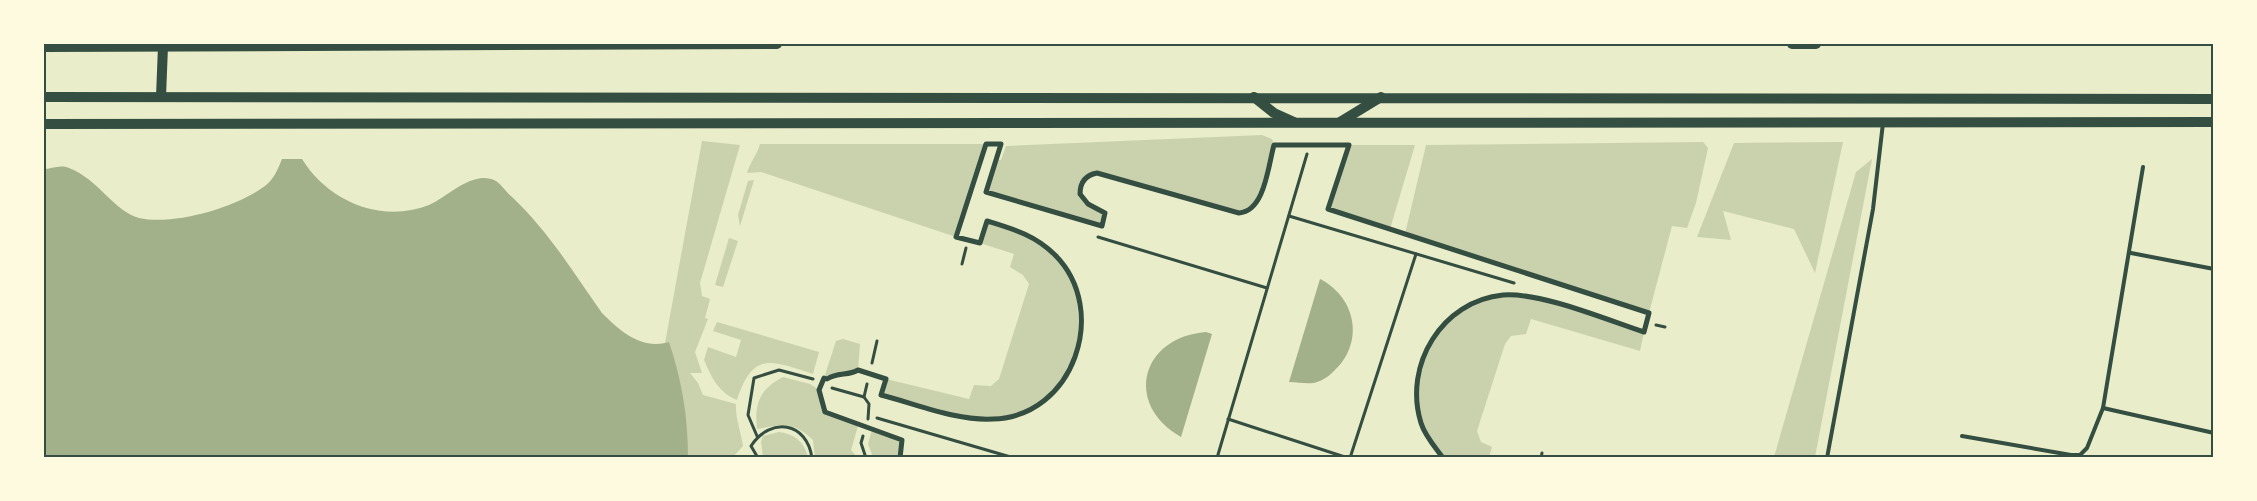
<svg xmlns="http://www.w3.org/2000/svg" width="2257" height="501" font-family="Commissioner,sans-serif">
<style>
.green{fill:#cad2ad}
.water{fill:#a3b18a}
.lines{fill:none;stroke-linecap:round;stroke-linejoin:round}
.path{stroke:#344e41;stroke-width:3}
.service{stroke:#344e41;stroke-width:4}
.pedestrian{stroke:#344e41;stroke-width:5}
.primary{stroke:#344e41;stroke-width:10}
.neatline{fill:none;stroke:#344e41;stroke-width:2}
</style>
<rect width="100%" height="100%" fill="#e9edc9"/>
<g class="green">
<polygon points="1262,135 1272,139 1274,145 1257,204 1246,212 1097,173 1082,182 1083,199 1105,213 1102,226 986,192 996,159 1001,160 1006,146"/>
<path d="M 702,141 L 740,145 L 700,283 L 702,296 L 710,299 L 705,318 L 708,319 L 695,352 L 702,373 L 690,373 L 698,383 L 703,395 L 736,404 C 735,417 741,432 743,446 L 733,457 L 688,457 L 669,342 L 665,343 Z"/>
<polygon points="1703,142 1708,148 1696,203 1687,228 1672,226 1649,313 1405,234 1426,145"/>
<polygon points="1843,142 1815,273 1794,229 1723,211 1731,240 1697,237 1734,143"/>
<path d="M 760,144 L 986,144 L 956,237 L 761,172 L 747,173 C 750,162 757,155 760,144 Z"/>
<polygon points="1349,145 1415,145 1390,229 1328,209"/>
<polygon points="1872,159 1815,457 1774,457 1856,172"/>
<polygon points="754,180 740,226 738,215 748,181"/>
<polygon points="987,221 1027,233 1054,253 1076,289 1080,344 1056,388 1032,408 1007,417 969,418 881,395 886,379 969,399 974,385 991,386 999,379 1029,284 1023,275 1010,267 1014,254 980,243"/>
<polygon points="729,238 738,241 723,287 715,285"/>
<polygon points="1529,296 1644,332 1640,351 1531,319 1526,334 1511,336 1505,344 1477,431 1481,442 1492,447 1489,457 1443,458 1422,424 1417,394 1428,345 1456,315 1489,298"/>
<path d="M 717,322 L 819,352 L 813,374 C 772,361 753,350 737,400 C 718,392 712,378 704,360 L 708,347 L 736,357 L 741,340 L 713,331 Z"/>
<polygon points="843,339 860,344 858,370 824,378 836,341"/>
<path d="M 783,377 L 810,384 L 819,390 L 825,412 L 858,426 L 851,450 L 857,457 L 815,457 L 813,440 C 791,420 784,425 757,429 C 754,403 760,389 783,377 Z"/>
<polygon points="872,430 902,440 900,457 873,457 868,444"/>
<path d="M 779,432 C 795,434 804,442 808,457 L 763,457 L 761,442 L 763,436 Z"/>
</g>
<g class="water">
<path d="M 282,159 L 302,159 C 328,201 381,224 429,205 C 448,197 473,169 496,181 C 501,184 507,193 512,197 C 549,232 573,272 602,313 C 621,332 642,350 669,342 C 682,381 688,417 688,457 L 44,457 L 44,169 C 51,169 60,164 69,168 C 98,179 115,212 139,218 C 174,226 237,207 265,186 C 274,179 278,169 282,159 Z"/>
<path d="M 1320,279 C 1357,298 1365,344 1333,372 C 1328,377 1320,382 1313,383 C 1306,384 1297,382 1289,382 Z"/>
<path d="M 1206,332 L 1212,334 L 1181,437 C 1123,404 1141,337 1206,332 Z"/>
</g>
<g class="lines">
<g class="path">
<polyline points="1289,216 1514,283"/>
<polyline points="1098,237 1267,288"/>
<polyline points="962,264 966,248"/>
<polyline points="1656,325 1665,327"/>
<polyline points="872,363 877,341"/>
<polyline points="832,388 864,397 869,404 868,419"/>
<polyline points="864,397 867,384"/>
<polyline points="877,418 1014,458"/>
<polyline points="1228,419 1348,458"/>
<polyline points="757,436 748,415 754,378 779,370 813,379"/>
<polyline points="863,436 861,443 866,458"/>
<path d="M 758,458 L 751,446 C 771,416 807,422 812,458"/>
<polyline points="1217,458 1307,154"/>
<polyline points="1350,458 1416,254"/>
<polyline points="1541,458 1542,453"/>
</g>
<g class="service">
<polyline points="2131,253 2214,269"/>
<polyline points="2103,408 2214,433"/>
<polyline points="1962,436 2071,455 2080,455 2087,448 2103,408 2143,167"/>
<polyline points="1827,458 1873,209 1883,123"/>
</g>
<path class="pedestrian" d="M 900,458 L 902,440 L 825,412 L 819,390 L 824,378 L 827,379 C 838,372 848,376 858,370 L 886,379 L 881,395 C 917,404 956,421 993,419 C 1074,417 1110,310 1055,255 C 1035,235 1013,229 987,221 L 980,243 L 956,237 L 986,144 L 1001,144 L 986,192 L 1102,226 L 1105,213 L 1088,204 L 1080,194 C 1080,182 1086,175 1097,173 L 1239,213 C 1265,211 1268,166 1274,145 L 1349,145 L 1328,209 L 1649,313 L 1644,332 C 1607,320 1541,292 1503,295 C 1442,301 1403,365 1421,423 C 1425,436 1435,447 1443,458"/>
<g class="primary">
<polyline points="1792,44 1816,44"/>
<polyline points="44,47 777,44"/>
<polyline points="44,97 2214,99"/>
<polyline points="161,97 163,46"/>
<polyline points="1254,97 1274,113 1294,122"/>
<polyline points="1340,122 1381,97"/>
<polyline points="44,124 2214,122"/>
</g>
</g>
<rect width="2257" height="501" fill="none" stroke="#fefae0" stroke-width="90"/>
<rect x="45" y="45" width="2167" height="411" class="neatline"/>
</svg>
